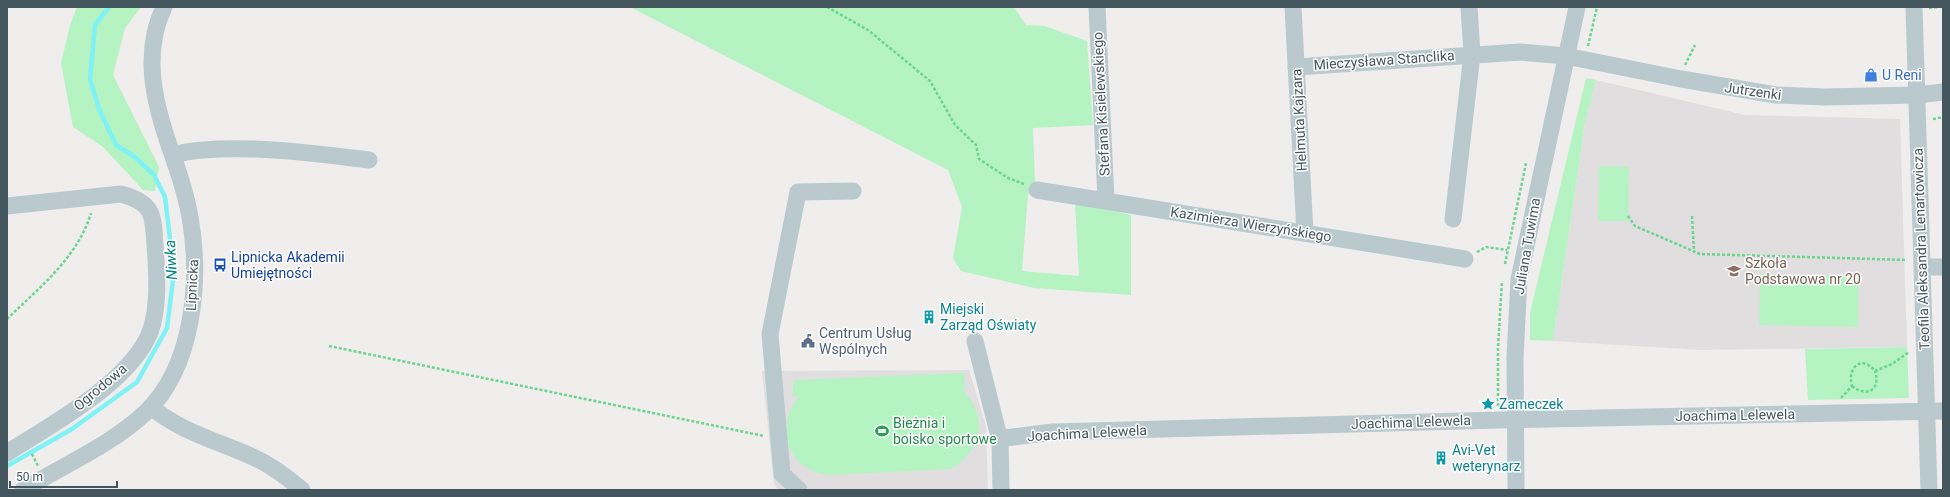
<svg xmlns="http://www.w3.org/2000/svg" width="1950" height="497" font-family="Roboto,sans-serif">
<style>
.education{fill:#e1dee0}
.green{fill:#b6f3c3}
.lines{fill:none;stroke-linecap:round;stroke-linejoin:round}
.stream{stroke:#7ef2f5;stroke-width:4.5}
.path{stroke:#6ad58d;stroke-width:2.5;stroke-dasharray:3 2;stroke-linecap:butt}
.minor{stroke:#b9c9ce;stroke-width:17}
.labels{text-anchor:middle;stroke-width:3;stroke-linejoin:round;paint-order:stroke}
.street-label{font-size:14px;fill:#43555d;stroke:#fff}
.shop-label{font-size:14px;fill:#366cbe;stroke:#fff;text-anchor:start}
.transit-label{font-size:14px;fill:#164399;stroke:#fff;text-anchor:start}
.education-label{font-size:14px;fill:#785e54;stroke:#fff;text-anchor:start}
.culture-label{font-size:14px;fill:#0d838f;stroke:#fff;text-anchor:start}
.service-label{font-size:14px;fill:#4e5e75;stroke:#fff;text-anchor:start}
.leisure-label{font-size:14px;fill:#27864d;stroke:#fff;text-anchor:start}
.water-label{font-size:15px;font-style:italic;fill:#057f82;stroke:#fff}
</style>
<rect width="100%" height="100%" fill="#f0eded"/>
<g class="education">
<polygon points="1596,80 1745,115 1900,119 1907,347 1701,350 1553,341 1585,122"/>
<polygon points="969,370 986,426 988,490 778,490 774,484 762,371"/>
</g>
<g class="green">
<polygon points="77,7 141,7 125,28 113,75 159,167 155,191 143,190 103,147 73,127 61,63 70,25"/>
<polygon points="630,7 1014,7 1026,25 1045,26 1087,41 1093,125 1033,128 1035,182 1028,195 1022,271 1079,276 1075,202 1131,215 1131,295 1034,288 961,271 953,258 962,207 948,170"/>
<polygon points="1586,78 1596,80 1585,122 1553,341 1530,340 1530,313"/>
<polygon points="1599,166 1629,167 1628,221 1598,221"/>
<polygon points="1760,274 1859,276 1858,327 1759,325"/>
<polygon points="1907,347 1909,398 1808,400 1805,349"/>
<path d="M 964,373 L 965,389 L 963,390 C 989,417 982,451 951,469 L 829,475 C 823,474 816,473 811,470 C 782,457 779,417 800,396 L 793,396 L 793,380 Z"/>
</g>
<g class="lines">
<polyline class="stream" points="7,466 72,429 137,382 167,328 174,272 165,197 154,175 136,158 116,145 99,109 90,79 95,25 109,7"/>
<g class="path">
<polyline points="827,7 868,30 930,81 955,125 976,145 979,159 1008,178 1024,184"/>
<polyline points="1929,8 1939,7"/>
<polyline points="1588,46 1597,7"/>
<polyline points="1685,65 1695,45"/>
<polyline points="1933,119 1943,117"/>
<polyline points="1628,216 1635,226 1700,254 1907,260"/>
<polyline points="1692,216 1694,251"/>
<polyline points="1477,252 1486,247 1507,250"/>
<polyline points="1505,264 1526,163"/>
<path d="M 7,319 C 39,288 78,257 91,213"/>
<polyline points="329,346 764,436"/>
<path d="M 1852,386 C 1867,398 1881,390 1875,371"/>
<path d="M 1841,398 L 1852,386 C 1847,368 1861,354 1875,371 L 1892,364 L 1909,352"/>
<polyline points="1498,406 1498,347 1502,281"/>
<polyline points="32,454 38,466"/>
</g>
<g class="minor">
<polyline points="1097,7 1106,200"/>
<polyline points="1293,7 1305,233"/>
<polyline points="1914,7 1929,490"/>
<polyline points="1296,67 1520,52 1566,56 1681,79 1776,95 1824,97 1917,95 1943,92"/>
<path d="M 173,155 C 188,150 203,150 218,149 C 269,147 319,154 369,160"/>
<polyline points="1037,190 1465,259"/>
<path d="M 7,206 L 121,194 C 154,203 153,215 155,245 C 157,272 160,314 147,339 C 123,386 51,425 7,453"/>
<polyline points="1453,219 1472,54 1469,7"/>
<polyline points="1923,267 1943,267"/>
<polyline points="975,341 1000,441 1001,490"/>
<path d="M 151,407 C 181,432 218,441 253,457 C 271,465 287,477 302,490"/>
<polyline points="1000,441 1005,438 1053,432 1499,420 1943,411"/>
<path d="M 23,490 C 62,466 111,445 145,413 C 194,367 201,280 190,217 C 186,193 178,170 170,148 C 154,102 142,53 164,7"/>
<polyline points="799,490 782,474 770,334 798,192 853,191"/>
<polyline points="1516,490 1515,358 1519,279 1577,7"/>
</g>
</g>
<defs>
<g id="shop-bare" transform="scale(1.08)"><path d="M-5-2.5h2.3a2.7 3.5 0 0 1 5.4 0H5L5.5 6h-11ZM-1.5-2.5h3a1.5 2.3 0 0 0-3 0Z" fill="#3f7fe0" stroke="#fff" stroke-width="2.5" paint-order="stroke"/></g>
<g id="bus-bare" transform="scale(1.08)"><path d="M-5-6H5V4H4V6H2V4H-2V6H-4V4H-5ZM-3.5-4V0h7V-4ZM-3.5 1.2v1.5H-2V1.2ZM2 1.2v1.5H3.5V1.2Z" fill="#1a4fb4" stroke="#fff" stroke-width="2.5" paint-order="stroke"/></g>
<g id="school-bare" transform="scale(1.08)"><path d="M0-5L7-2L0 1L-7-2ZM-4 1L0 2.5L4 1V4Q0 6-4 4Z" fill="#8d6e63" stroke="#fff" stroke-width="2.5" paint-order="stroke"/></g>
<g id="building-bare" transform="scale(1.08)"><path d="M-4-6H4V6H1V3H-1V6H-4ZM-2.5-4.3h1.7v1.8h-1.7ZM.8-4.3h1.7v1.8H.8ZM-2.5-1h1.7V.8h-1.7ZM.8-1h1.7V.8H.8Z" fill="#0f9aa8" stroke="#fff" stroke-width="2.5" paint-order="stroke"/></g>
<g id="civic-bare" transform="scale(1.08)"><path d="M-.6-6.5H3V-4.5H.6V-3L4-1V1h2V6H-6V1h2V-1L-.6-3ZM-1.2 2.5V6h2.4V2.5Z" fill="#5c6f8a" stroke="#fff" stroke-width="2.5" paint-order="stroke"/></g>
<g id="sight-bare" transform="scale(1.08)"><path d="M0-6L1.8-2.2L6-1.7L2.9 1.2L3.7 5.4L0 3.3L-3.7 5.4L-2.9 1.2L-6-1.7L-1.8-2.2Z" fill="#0f9aa8" stroke="#fff" stroke-width="2.5" paint-order="stroke"/></g>
<g id="stadium-bare" transform="scale(1.08)"><path d="M0-5a6.5 5 0 1 0 0 10a6.5 5 0 1 0 0-10ZM-3.5-1.8h7v3.6h-7Z" fill="#2e9e5b" stroke="#fff" stroke-width="2.5" paint-order="stroke"/></g>
</defs>
<g fill-rule="evenodd">
<use href="#shop-bare" x="1871" y="75"/>
<use href="#bus-bare" x="220" y="265"/>
<use href="#school-bare" x="1734" y="271"/>
<use href="#building-bare" x="929" y="317"/>
<use href="#civic-bare" x="808" y="341"/>
<use href="#sight-bare" x="1488" y="404"/>
<use href="#stadium-bare" x="882" y="431"/>
<use href="#building-bare" x="1441" y="458"/>
</g>
<g class="labels">
<g class="street-label">
<text transform="translate(1384 60) rotate(-4)" y="5">Mieczysława Stanclika</text>
<text transform="translate(1753 91) rotate(8)" y="5">Jutrzenki</text>
<text transform="translate(1101 104) rotate(-93)" y="5">Stefana Kisielewskiego</text>
<text transform="translate(1299 120) rotate(-93)" y="5">Helmuta Kajzara</text>
<text transform="translate(1251 224) rotate(9)" y="5">Kazimierza Wierzyńskiego</text>
<text transform="translate(1527 246) rotate(-80)" y="5">Juliana Tuwima</text>
<text transform="translate(1921 249) rotate(-92)" y="5">Teofila Aleksandra Lenartowicza</text>
<text transform="translate(192 285) rotate(-87)" y="5">Lipnicka</text>
<text transform="translate(100 387) rotate(-40)" y="5">Ogrodowa</text>
<text transform="translate(1735 415) rotate(-1)" y="5">Joachima Lelewela</text>
<text transform="translate(1411 422) rotate(-2)" y="5">Joachima Lelewela</text>
<text transform="translate(1087 433) rotate(-3)" y="5">Joachima Lelewela</text>
</g>
<g class="shop-label">
<text x="1882" y="80">U Reni</text>
</g>
<g class="transit-label">
<text x="231" y="262">Lipnicka Akademii<tspan x="231" dy="16">Umiejętności</tspan></text>
</g>
<g class="education-label">
<text x="1745" y="268">Szkoła<tspan x="1745" dy="16">Podstawowa nr 20</tspan></text>
</g>
<g class="culture-label">
<text x="940" y="314">Miejski<tspan x="940" dy="16">Zarząd Oświaty</tspan></text>
<text x="1499" y="409">Zameczek</text>
<text x="1452" y="455">Avi-Vet<tspan x="1452" dy="16">weterynarz</tspan></text>
</g>
<g class="service-label">
<text x="819" y="338">Centrum Usług<tspan x="819" dy="16">Wspólnych</tspan></text>
</g>
<g class="leisure-label">
<text x="893" y="428">Bieżnia i<tspan x="893" dy="16">boisko sportowe</tspan></text>
</g>
<g class="water-label">
<text transform="translate(171 260) rotate(-93)" y="5">Niwka</text>
</g>
</g>
<rect width="1950" height="497" fill="none" stroke="#43555d" stroke-width="16"/>
<path d="M10 481v6h107v-6" fill="none" stroke="#43555d" stroke-width="2"/>
<text x="16" y="481" font-size="12" fill="#43555d" stroke="#ffffff" stroke-width="3" paint-order="stroke">50 m</text>
</svg>
